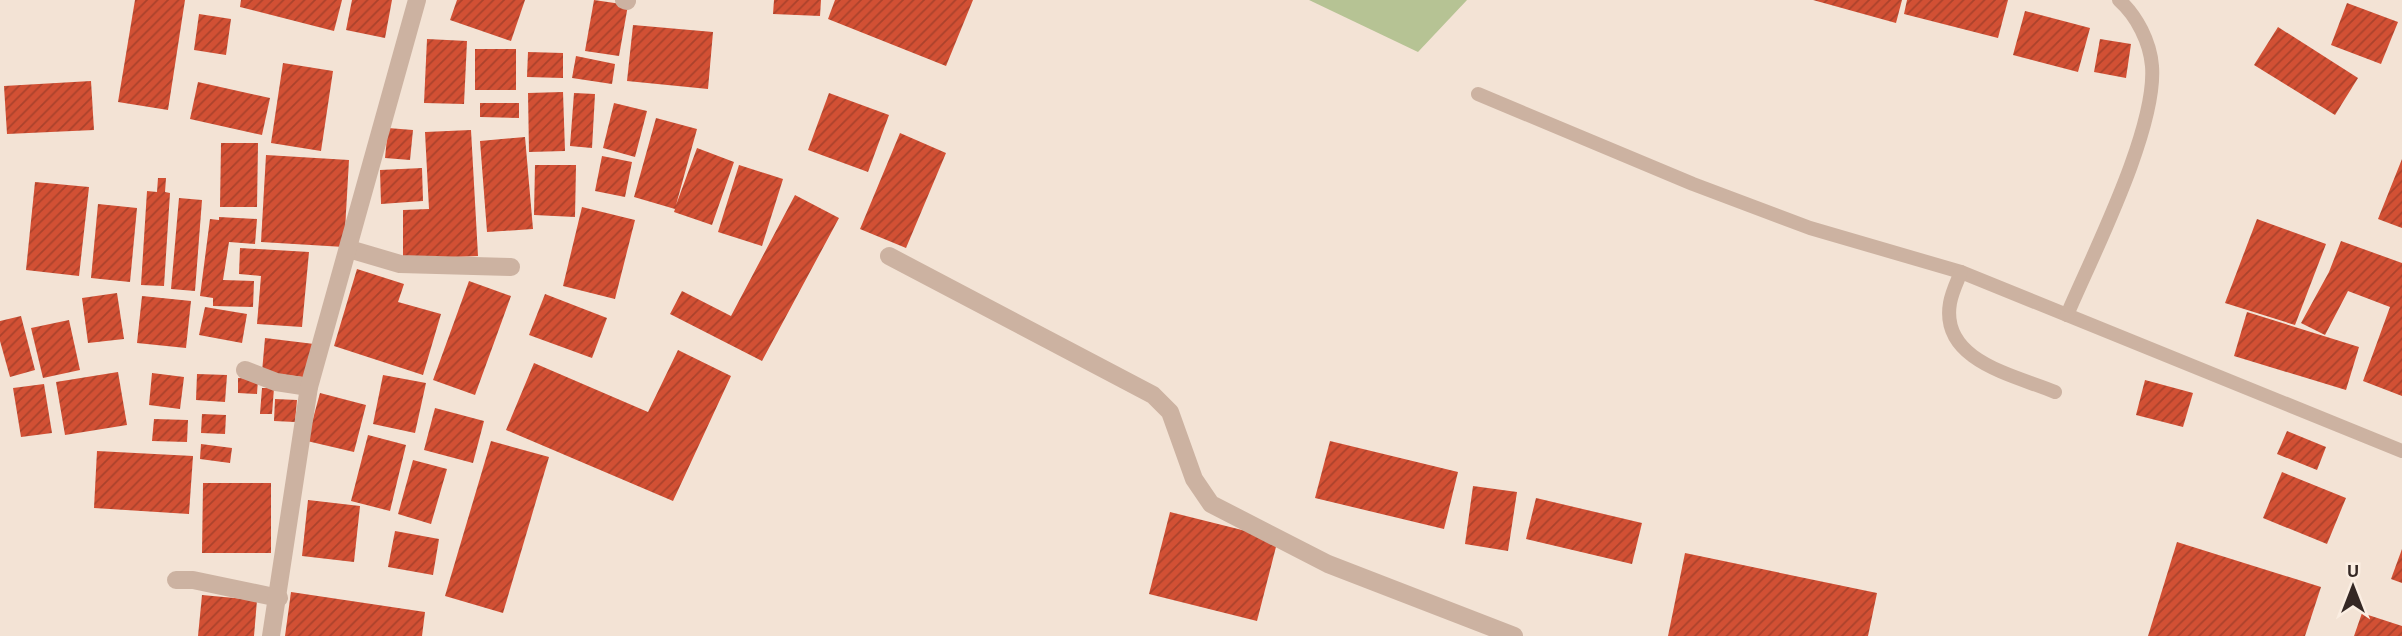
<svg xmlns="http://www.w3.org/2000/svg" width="2402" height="636" font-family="'Alegreya Sans',sans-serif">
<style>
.grass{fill:#b6c394}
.building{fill:url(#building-hatch)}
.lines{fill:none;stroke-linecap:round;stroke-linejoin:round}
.lane{stroke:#ccb2a1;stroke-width:14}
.street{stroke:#ccb2a1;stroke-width:18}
</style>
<defs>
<pattern id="building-hatch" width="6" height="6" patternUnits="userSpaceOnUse" patternTransform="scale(1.75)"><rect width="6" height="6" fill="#d25034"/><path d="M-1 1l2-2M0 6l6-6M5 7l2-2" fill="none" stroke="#ab422c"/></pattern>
</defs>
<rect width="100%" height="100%" fill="#f3e3d5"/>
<polygon class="grass" points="1309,0 1467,0 1418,52"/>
<g class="building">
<polygon points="135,0 185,0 168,110 118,102"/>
<polygon points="241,0 342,0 334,31 240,7"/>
<polygon points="352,0 392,0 385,38 346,30"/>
<polygon points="457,0 525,0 511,41 450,20"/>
<polygon points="594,0 628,5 619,56 585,51"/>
<polygon points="774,0 821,0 820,16 773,14"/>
<polygon points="835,0 973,0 946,66 828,19"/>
<polygon points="1813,0 1902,0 1896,23"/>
<polygon points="1907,0 2008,0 1998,38 1904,14"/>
<polygon points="2347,3 2398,22 2381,64 2331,45"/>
<polygon points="2025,11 2090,28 2078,72 2013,55"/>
<polygon points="199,14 231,19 226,55 194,50"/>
<polygon points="633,25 713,32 708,89 627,81"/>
<polygon points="2278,27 2358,78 2335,115 2254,65"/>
<polygon points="427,39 467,41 464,104 424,103"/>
<polygon points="2100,39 2131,44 2126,78 2094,72"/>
<rect x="475" y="49" width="41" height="41"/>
<polygon points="528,52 563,53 563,78 527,77"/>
<polygon points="576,56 615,64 612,84 572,78"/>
<polygon points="283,63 333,71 321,151 271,143"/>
<polygon points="91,81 94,130 7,134 4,86"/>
<polygon points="198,82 270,98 262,135 190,119"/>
<polygon points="563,92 565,151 529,152 528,93"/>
<polygon points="574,93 595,94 592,148 570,146"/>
<polygon points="829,93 889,115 868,172 808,150"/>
<polygon points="480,103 519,103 519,118 480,117"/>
<polygon points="614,103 647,111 635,157 603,148"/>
<polygon points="656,118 697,129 676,205 697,148 734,162 712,225 674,212 675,209 634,197"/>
<polygon points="388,128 413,130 410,160 385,158"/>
<polygon points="471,130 478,256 403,259 403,210 429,209 425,132"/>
<polygon points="900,133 946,153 906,248 860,229"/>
<polygon points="525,137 533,229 487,232 480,141"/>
<polygon points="221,143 258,143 257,207 220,207"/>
<polygon points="266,155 349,160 344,247 261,242"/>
<polygon points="602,156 632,162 625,197 595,191"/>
<polygon points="2402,159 2402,228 2378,219"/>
<polygon points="535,165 576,165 575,217 534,215"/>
<polygon points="739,165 783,179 762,246 718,232"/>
<polygon points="422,168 423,201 381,204 380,170"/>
<polygon points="158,178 166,178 165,192 170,193 164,286 141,285 147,191 157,192"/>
<polygon points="35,182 89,187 79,276 26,270"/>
<polygon points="795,195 839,218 762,361 670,314 682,291 731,316"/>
<polygon points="179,198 202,200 195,291 171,289"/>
<polygon points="98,204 137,208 130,282 91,278"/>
<polygon points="582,207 635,220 615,299 563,286"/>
<polygon points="219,217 257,219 255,244 229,242 223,280 254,281 253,307 213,306 213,298 200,296 210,219 219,220"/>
<polygon points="2257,219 2326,244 2295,325 2225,303"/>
<polygon points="2341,241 2402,263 2402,396 2363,381 2390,307 2348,291 2325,335 2301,323 2329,272"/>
<polygon points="240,248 309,252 302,327 257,324 261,276 239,274"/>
<polygon points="357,269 404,284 398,302 441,314 423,375 334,346"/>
<polygon points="469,281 511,296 475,395 433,380"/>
<polygon points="117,293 124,339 88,343 82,298"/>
<polygon points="545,294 607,318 592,358 529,335"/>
<polygon points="142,296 191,301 186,348 137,343"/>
<polygon points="205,307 247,314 242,343 199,335"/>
<polygon points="2247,312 2359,347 2346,390 2234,356"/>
<polygon points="21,316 35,370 10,377 0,341 0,321"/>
<polygon points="69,320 80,370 43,378 31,328"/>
<polygon points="265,338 314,344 311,378 262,372"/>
<polygon points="678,350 731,376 673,501 506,430 534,363 648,412"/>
<polygon points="118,372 127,425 65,435 56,382"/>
<polygon points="152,373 184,377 180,409 149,405"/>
<polygon points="197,374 227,375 225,402 196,400"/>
<polygon points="383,375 426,383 415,433 373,424"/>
<polygon points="238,378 258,379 257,394 238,393"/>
<polygon points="2145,380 2193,393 2183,427 2136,415"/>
<polygon points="44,384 52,433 21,437 13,388"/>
<polygon points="262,388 274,388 272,414 260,414"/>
<polygon points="320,393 366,405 354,452 307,441"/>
<polygon points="275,399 297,400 295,422 274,421"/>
<polygon points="435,408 484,421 473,463 424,450"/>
<polygon points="202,414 226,415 225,434 201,433"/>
<polygon points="154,419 188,420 187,442 152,441"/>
<polygon points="2287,431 2326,447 2317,470 2277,454"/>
<polygon points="368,435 406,445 390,511 351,501"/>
<polygon points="491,441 549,457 503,613 445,596"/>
<polygon points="1330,441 1458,472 1444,529 1315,498"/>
<polygon points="201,444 232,448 230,463 200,459"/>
<polygon points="97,451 193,456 189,514 94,508"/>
<polygon points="413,460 447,469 431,524 398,514"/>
<polygon points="2282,472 2346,498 2327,544 2263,518"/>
<polygon points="203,483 271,483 271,553 202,553"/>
<polygon points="1473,486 1517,492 1508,551 1465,544"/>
<polygon points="1536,498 1642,523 1632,564 1526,539"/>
<polygon points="308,500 360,506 354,562 302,556"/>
<polygon points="1170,512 1278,539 1257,621 1149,594"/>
<polygon points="395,531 439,539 433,575 388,567"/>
<polygon points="2177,542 2321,587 2305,636 2148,636"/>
<polygon points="2402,549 2402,583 2391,579"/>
<polygon points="1685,553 1877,593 1868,636 1668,636"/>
<polygon points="291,592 425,612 422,636 285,636"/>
<polygon points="202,595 257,600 254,636 198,636"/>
<polygon points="2362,613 2402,626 2402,636 2354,636"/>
</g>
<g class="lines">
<g class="lane">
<polyline points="1478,94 1693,184 1810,228 1961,272 2402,451"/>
<path d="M 1961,272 C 1957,282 1952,292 1950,303 C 1940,361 2014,375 2055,392"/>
<path d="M 2067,315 C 2093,254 2157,129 2152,66 C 2150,42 2137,16 2119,0"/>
</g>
<g class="street">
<polyline points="624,0 627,1"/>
<polyline points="349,249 400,264 511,267"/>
<polyline points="889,256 1153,395 1170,412 1194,479 1211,504 1328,564 1514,636"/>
<polyline points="245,370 276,382 309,387"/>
<polyline points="176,580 193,580 279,598"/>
<polyline points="271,636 309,387 417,0"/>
</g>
</g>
<g transform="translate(2353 587)" stroke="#fbeee2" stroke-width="5" paint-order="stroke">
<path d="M0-5L12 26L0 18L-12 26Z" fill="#352824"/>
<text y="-10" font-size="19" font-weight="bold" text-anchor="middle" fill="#352824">U</text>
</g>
</svg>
